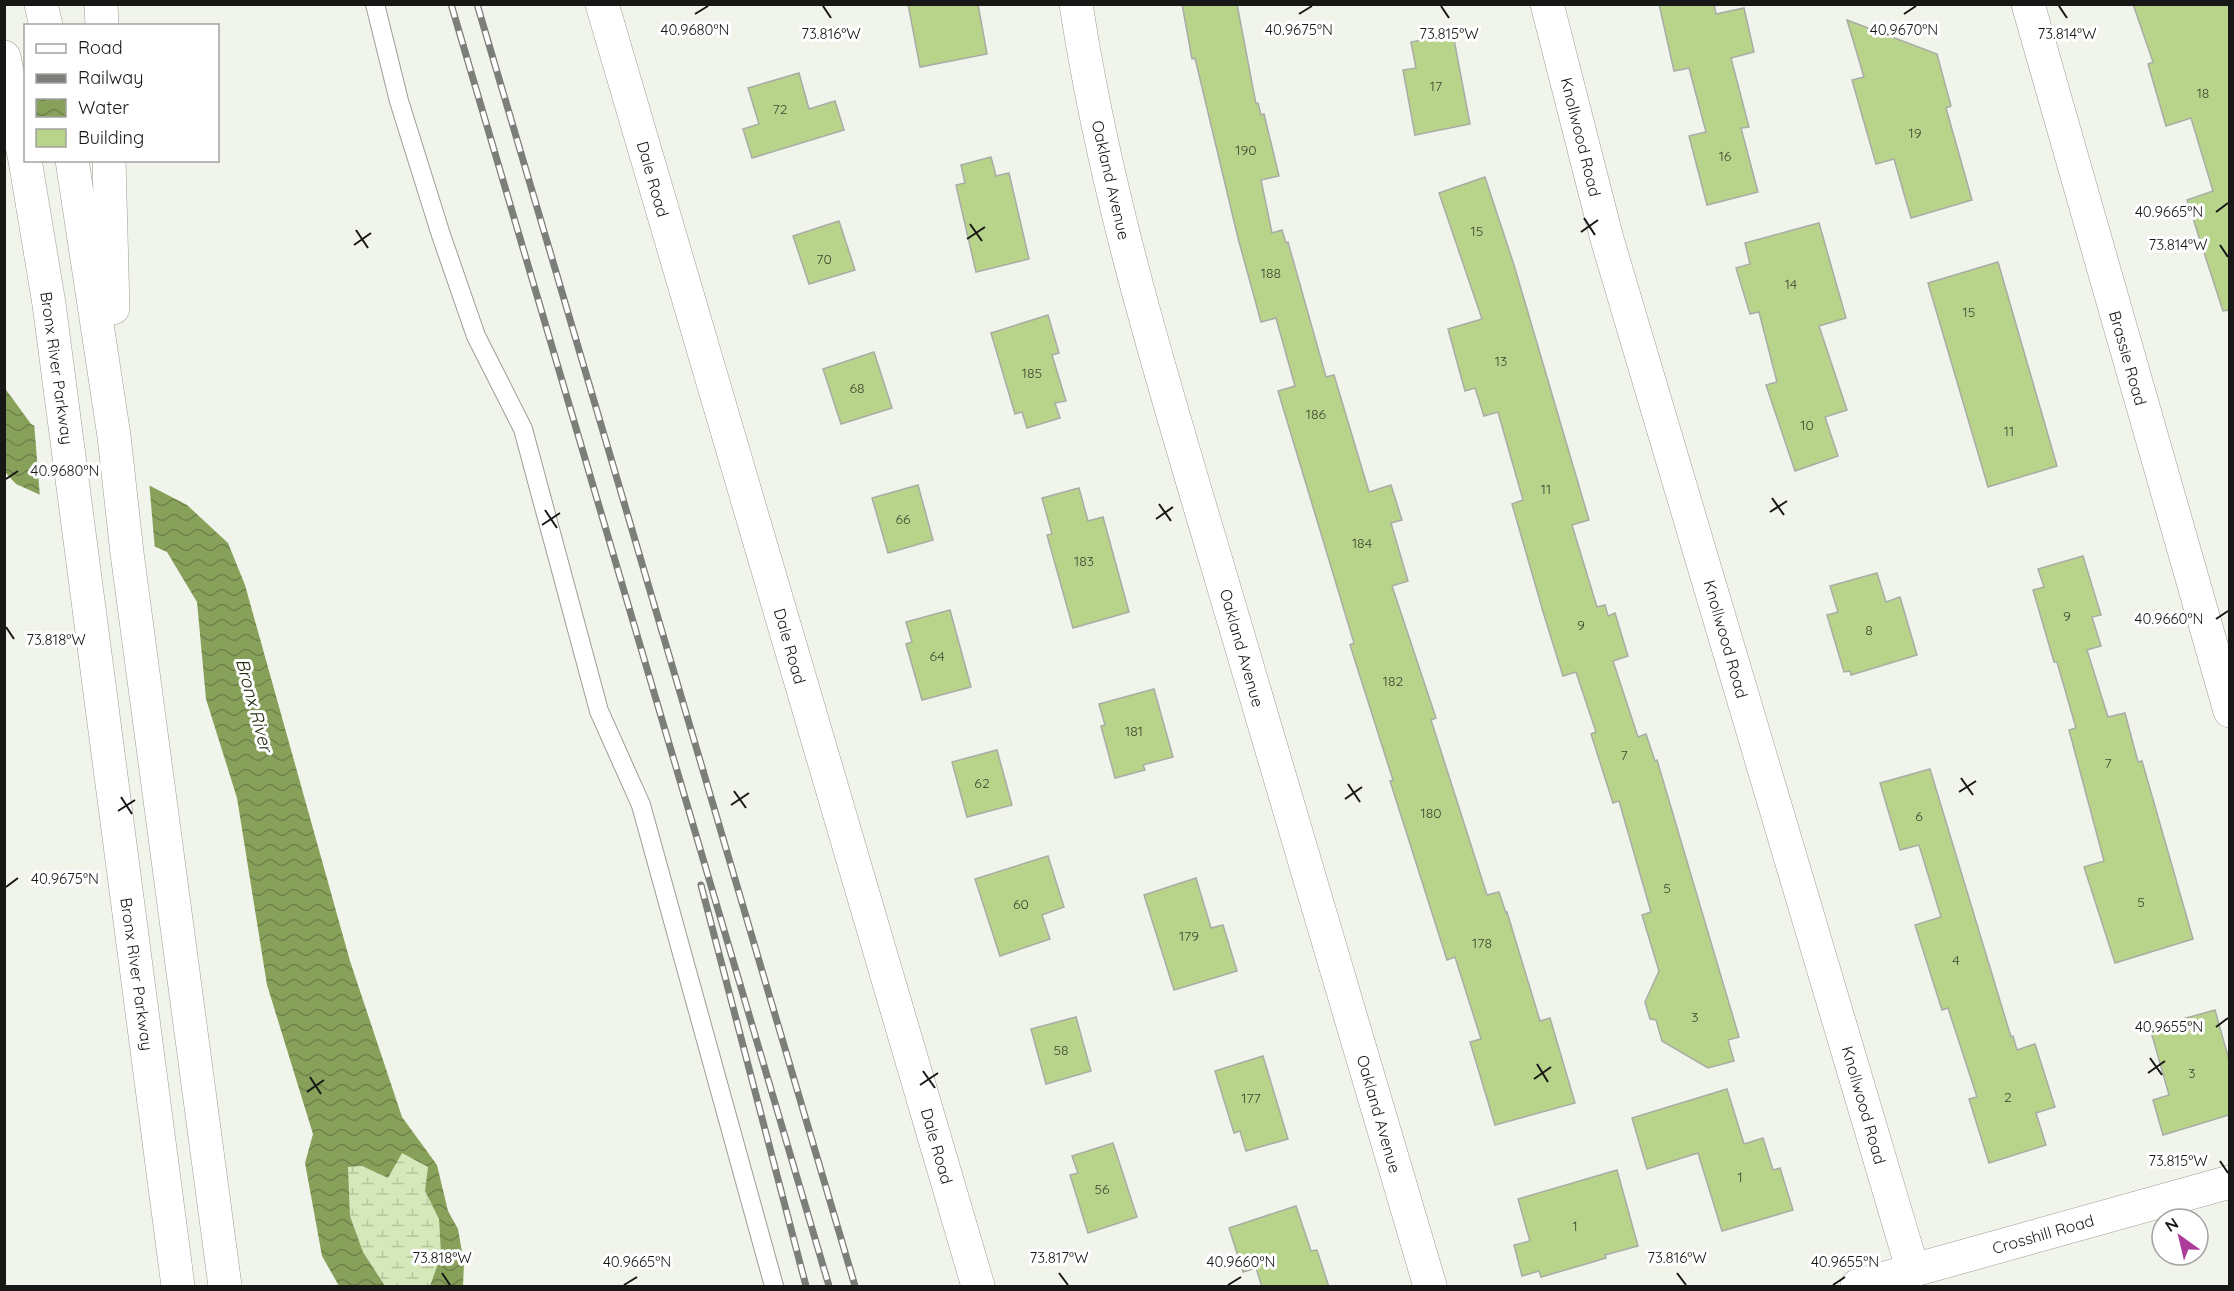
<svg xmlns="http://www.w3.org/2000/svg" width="2234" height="1291" font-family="Quicksand,sans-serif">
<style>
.wetland{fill:url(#wetland-marsh)}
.water{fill:url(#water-waves)}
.pier{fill:#f0f4eb}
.building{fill:#b8d48b;stroke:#a9aca4;stroke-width:1.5}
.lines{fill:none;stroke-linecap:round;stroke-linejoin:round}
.service-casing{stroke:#9b9f96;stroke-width:20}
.minor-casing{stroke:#9b9f96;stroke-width:34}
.trunk-casing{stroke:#9b9f96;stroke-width:34}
.service{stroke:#fff;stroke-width:18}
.minor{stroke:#fff;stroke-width:33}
.trunk{stroke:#fff;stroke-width:33}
.rail-casing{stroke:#7c7f79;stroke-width:7}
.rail{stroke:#fff;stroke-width:4.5;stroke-dasharray:14;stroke-linecap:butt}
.ticks{fill:none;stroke:#171815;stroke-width:2}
.labels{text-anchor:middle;stroke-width:6;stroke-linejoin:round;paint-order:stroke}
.number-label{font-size:14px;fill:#3f4732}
.street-label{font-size:16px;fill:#171815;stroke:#fff}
.water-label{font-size:18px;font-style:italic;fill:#232e0f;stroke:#fff}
.ticks-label{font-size:15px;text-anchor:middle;fill:#171815;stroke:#fff;stroke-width:6;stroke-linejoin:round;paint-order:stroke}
</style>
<defs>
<pattern id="wetland-marsh" width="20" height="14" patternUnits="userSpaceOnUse" patternTransform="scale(1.5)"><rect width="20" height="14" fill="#d5e8b9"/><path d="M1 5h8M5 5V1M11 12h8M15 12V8" fill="none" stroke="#b6c69e"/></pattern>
<pattern id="water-waves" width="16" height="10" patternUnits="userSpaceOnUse" patternTransform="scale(1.5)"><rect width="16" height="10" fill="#87a15b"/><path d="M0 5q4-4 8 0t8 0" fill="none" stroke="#6d824a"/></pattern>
</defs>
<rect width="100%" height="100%" fill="#f0f4eb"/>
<polygon class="wetland" points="401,1152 428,1167 425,1191 439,1219 441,1255 430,1286 385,1286 363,1252 350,1216 348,1167 362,1166 388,1178"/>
<polygon class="water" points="4,387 31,424 187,505 228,543 245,585 350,961 402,1117 437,1165 448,1211 458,1229 464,1264 463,1286 430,1286 441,1255 439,1219 425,1191 428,1167 402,1153 388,1178 362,1166 348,1167 350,1216 363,1252 385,1286 339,1286 322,1256 305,1163 313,1134 267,985 237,798 206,699 197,602 167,552 16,484 5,472"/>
<polygon class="pier" points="34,422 149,481 155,550 40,498"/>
<g class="building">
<polygon points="908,4 978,4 987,54 920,67"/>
<polygon points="1182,4 1237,4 1256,104 1258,103 1261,115 1264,114 1279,176 1261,180 1272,233 1282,230 1286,243 1288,242 1326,377 1334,375 1369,492 1391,485 1402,520 1391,523 1408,581 1392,586 1436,718 1431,720 1487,895 1499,892 1506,913 1507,912 1540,1021 1550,1018 1575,1103 1495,1125 1470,1042 1481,1039 1455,957 1447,960 1390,781 1393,780 1350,645 1354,643 1278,391 1295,386 1276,318 1261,322 1238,238 1195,58 1192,59"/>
<polygon points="1659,4 1714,4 1716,14 1744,8 1754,52 1731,58 1749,127 1741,128 1758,192 1707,205 1689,136 1706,132 1689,68 1674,71"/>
<polygon points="2133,4 2229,4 2229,310 2223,311 2187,200 2213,191 2191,118 2166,126 2148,64 2153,62"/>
<polygon points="1847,20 1937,54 1951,106 1946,108 1972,200 1911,218 1894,159 1876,164 1852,80 1864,77"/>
<polygon points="1453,34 1470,124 1415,135 1403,70 1416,68 1411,42"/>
<polygon points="799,73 809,109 835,101 844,130 752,158 743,129 759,124 748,88"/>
<polygon points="991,157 996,176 1009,173 1029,259 976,272 956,185 965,183 961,165"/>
<polygon points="1485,177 1514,265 1589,520 1572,525 1597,607 1605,605 1608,616 1615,613 1628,656 1613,661 1638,737 1646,734 1655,761 1657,760 1739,1037 1728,1040 1734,1061 1708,1068 1662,1041 1656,1020 1650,1019 1645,1002 1659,971 1642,915 1651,912 1619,801 1613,803 1591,734 1596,732 1576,672 1563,676 1544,615 1512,504 1523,500 1498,412 1484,416 1475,388 1465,391 1448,329 1482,319 1439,193"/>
<polygon points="839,221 855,270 809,284 793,236"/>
<polygon points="1819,223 1846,318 1819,326 1847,410 1825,417 1838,456 1795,471 1766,385 1777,382 1759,312 1750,314 1736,268 1750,264 1745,243"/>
<polygon points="1998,262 2057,466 1988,487 1928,283"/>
<polygon points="1048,315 1059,353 1052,355 1066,401 1055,403 1060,418 1027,428 1022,412 1015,414 991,333"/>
<polygon points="874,352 892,408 841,424 823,369"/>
<polygon points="918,485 933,540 888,553 872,498"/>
<polygon points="1079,488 1088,521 1103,517 1129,612 1073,628 1047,535 1052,534 1042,498"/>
<polygon points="2083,556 2101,615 2092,617 2101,646 2087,650 2108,717 2125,713 2138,762 2142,761 2193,939 2115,963 2084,867 2104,861 2069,730 2076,728 2057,662 2054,662 2033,590 2044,587 2038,569"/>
<polygon points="1877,573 1886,602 1900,597 1917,655 1851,675 1850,671 1844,672 1827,615 1838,612 1830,586"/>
<polygon points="950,610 971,687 922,700 906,644 912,642 906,622"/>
<polygon points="1154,689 1173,757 1143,765 1145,770 1115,778 1101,726 1105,725 1099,704"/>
<polygon points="997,750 1012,805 967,817 952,762"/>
<polygon points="1930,769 2011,1037 2013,1036 2017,1050 2035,1044 2055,1107 2036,1113 2046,1145 1989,1163 1969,1099 1977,1097 1948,1008 1942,1010 1915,925 1941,917 1919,845 1900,850 1880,783"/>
<polygon points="1048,856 1064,907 1042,915 1050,939 1000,956 975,879"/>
<polygon points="1196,878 1211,928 1223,925 1237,971 1174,990 1144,895"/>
<polygon points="2215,1010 2229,1060 2229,1115 2163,1135 2153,1100 2169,1095 2150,1028"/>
<polygon points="1076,1017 1091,1071 1046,1084 1031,1029"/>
<polygon points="1263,1056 1288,1139 1246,1151 1240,1131 1234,1133 1215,1071"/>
<polygon points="1727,1089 1744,1144 1763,1138 1773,1170 1780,1168 1793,1210 1722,1231 1698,1153 1647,1169 1632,1118"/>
<polygon points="1113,1143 1137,1217 1088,1233 1070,1175 1078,1173 1072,1156"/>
<polygon points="1617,1170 1638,1246 1605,1255 1606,1258 1586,1264 1541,1277 1539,1271 1522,1276 1514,1245 1530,1241 1518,1199"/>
<polygon points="1296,1206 1311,1251 1317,1250 1329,1287 1262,1287 1256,1268 1243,1272 1229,1228"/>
</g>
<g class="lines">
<g class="service-casing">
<polyline id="service" points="375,4 399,101 441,235 476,336 523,429 599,711 641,805 774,1286"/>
</g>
<g class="minor-casing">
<g id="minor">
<polyline points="602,4 978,1286"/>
<path d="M 1076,4 C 1106,201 1166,391 1222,581 C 1291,816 1361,1051 1430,1286"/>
<polyline points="1547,4 1607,239 1913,1271"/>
<polyline points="2028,4 2230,711"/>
<polyline points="1857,1286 2230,1182"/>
</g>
</g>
<g class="trunk-casing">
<g id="trunk">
<polyline points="41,4 46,26"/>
<polyline points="101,4 102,26"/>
<polyline points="4,57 25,160 49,304 178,1286"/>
<polyline points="72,160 114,436 127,553 225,1286"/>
<polyline points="109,160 113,308"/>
</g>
</g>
<use href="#service" class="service"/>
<use href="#minor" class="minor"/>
<use href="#trunk" class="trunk"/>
<g class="rail-casing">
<g id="rail">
<polyline points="451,4 829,1286"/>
<polyline points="477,4 855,1286"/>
<polyline points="701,885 806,1286"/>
</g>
</g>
<use href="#rail" class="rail"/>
</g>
<path class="ticks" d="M 823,6 L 831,18M 1441,6 L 1449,18M 2059,6 L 2067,18M 695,14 L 708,6M 1299,14 L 1312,6M 1904,14 L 1916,6M 2216,212 L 2228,203M 1584,218 L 1595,235M 970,224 L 982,241M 356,230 L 368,248M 1581,232 L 1598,220M 967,239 L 985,227M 354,245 L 371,233M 2220,245 L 2228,257M 6,479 L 18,471M 1772,498 L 1784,515M 1159,504 L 1171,521M 545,510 L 557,528M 1770,512 L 1787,501M 1156,519 L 1173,507M 542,525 L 560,513M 2216,619 L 2228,611M 6,627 L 14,639M 1961,778 L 1973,795M 1348,784 L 1360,802M 734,791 L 746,808M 1959,792 L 1976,781M 121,797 L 132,814M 1345,799 L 1362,787M 731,805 L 749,793M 118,811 L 135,800M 6,887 L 18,878M 2216,1027 L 2228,1018M 2150,1058 L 2162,1075M 1537,1064 L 1548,1082M 923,1071 L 935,1088M 2148,1073 L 2165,1061M 310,1077 L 321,1094M 1534,1079 L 1551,1067M 920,1085 L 938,1073M 307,1092 L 324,1080M 2220,1161 L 2228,1173M 442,1273 L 450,1285M 1059,1273 L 1068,1285M 1677,1273 L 1686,1285M 624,1285 L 637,1277M 1228,1285 L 1241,1277M 1833,1285 L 1845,1277"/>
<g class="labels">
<g class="number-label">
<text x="1436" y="91">17</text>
<text x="2203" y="98">18</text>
<text x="780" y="114">72</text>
<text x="1915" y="138">19</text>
<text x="1246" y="155">190</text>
<text x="1725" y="161">16</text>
<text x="1477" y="236">15</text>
<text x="824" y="264">70</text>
<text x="1271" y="278">188</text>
<text x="1791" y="289">14</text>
<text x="1969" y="317">15</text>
<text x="1501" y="366">13</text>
<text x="1032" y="378">185</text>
<text x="857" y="393">68</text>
<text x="1316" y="419">186</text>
<text x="1807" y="430">10</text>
<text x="2009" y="436">11</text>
<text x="1546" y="494">11</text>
<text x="903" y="524">66</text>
<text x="1362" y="548">184</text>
<text x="1084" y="566">183</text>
<text x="2067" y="621">9</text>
<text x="1581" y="630">9</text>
<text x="1869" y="635">8</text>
<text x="937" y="661">64</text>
<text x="1393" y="686">182</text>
<text x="1134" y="736">181</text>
<text x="1624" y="760">7</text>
<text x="2108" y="768">7</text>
<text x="982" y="788">62</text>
<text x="1431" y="818">180</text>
<text x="1919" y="821">6</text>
<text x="1667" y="893">5</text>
<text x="2141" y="907">5</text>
<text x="1021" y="909">60</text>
<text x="1189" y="941">179</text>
<text x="1482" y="948">178</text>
<text x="1956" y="965">4</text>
<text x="1695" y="1022">3</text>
<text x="1061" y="1055">58</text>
<text x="2192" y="1078">3</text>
<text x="2008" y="1102">2</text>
<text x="1251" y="1103">177</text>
<text x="1740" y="1182">1</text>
<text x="1102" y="1194">56</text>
<text x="1575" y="1231">1</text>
</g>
<g class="street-label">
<text transform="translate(1581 137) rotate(76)" y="6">Knollwood Road</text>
<text transform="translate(653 179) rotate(74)" y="6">Dale Road</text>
<text transform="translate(1111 180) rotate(77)" y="6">Oakland Avenue</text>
<text transform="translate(2128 358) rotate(74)" y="6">Brassie Road</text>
<text transform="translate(57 368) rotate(82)" y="6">Bronx River Parkway</text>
<text transform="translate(1726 639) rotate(74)" y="6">Knollwood Road</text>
<text transform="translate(790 646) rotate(74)" y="6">Dale Road</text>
<text transform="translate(1242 648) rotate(74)" y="6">Oakland Avenue</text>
<text transform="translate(137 974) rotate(82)" y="6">Bronx River Parkway</text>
<text transform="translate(1864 1105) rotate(74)" y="6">Knollwood Road</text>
<text transform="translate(1379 1114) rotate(74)" y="6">Oakland Avenue</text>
<text transform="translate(937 1146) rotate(74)" y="6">Dale Road</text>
<text transform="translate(2043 1234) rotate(-16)" y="6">Crosshill Road</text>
</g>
<g class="water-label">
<text transform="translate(254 705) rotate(75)" y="6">Bronx River</text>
</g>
</g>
<g class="ticks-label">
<text x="695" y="35">40.9680°N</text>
<text x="1299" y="35">40.9675°N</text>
<text x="1904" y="35">40.9670°N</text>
<text x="831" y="39">73.816°W</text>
<text x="1449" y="39">73.815°W</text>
<text x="2067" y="39">73.814°W</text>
<text x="2169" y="217">40.9665°N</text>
<text x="2178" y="250">73.814°W</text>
<text x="65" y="476">40.9680°N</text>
<text x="2169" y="624">40.9660°N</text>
<text x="56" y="645">73.818°W</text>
<text x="65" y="884">40.9675°N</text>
<text x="2169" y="1032">40.9655°N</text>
<text x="2178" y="1166">73.815°W</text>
<text x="442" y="1263">73.818°W</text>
<text x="1059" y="1263">73.817°W</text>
<text x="1677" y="1263">73.816°W</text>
<text x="637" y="1267">40.9665°N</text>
<text x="1241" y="1267">40.9660°N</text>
<text x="1845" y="1267">40.9655°N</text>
</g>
<rect width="2234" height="1291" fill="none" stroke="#171815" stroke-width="12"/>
<rect x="24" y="24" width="195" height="138" fill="#ffffff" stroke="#a2a3a1" stroke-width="1.5"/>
<rect x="36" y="44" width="30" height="9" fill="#ffffff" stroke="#a2a3a1" stroke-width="1.5"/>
<text x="78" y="54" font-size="18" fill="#171815">Road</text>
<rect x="36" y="74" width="30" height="9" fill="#7c7f79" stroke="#a2a3a1" stroke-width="1.5"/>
<text x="78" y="84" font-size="18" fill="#171815">Railway</text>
<rect x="36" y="99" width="30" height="18" fill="url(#water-waves)" stroke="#a2a3a1" stroke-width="1.5"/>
<text x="78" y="114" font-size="18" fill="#171815">Water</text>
<rect x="36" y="129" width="30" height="18" fill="#b8d48b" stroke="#a2a3a1" stroke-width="1.5"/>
<text x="78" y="144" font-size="18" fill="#171815">Building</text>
<g transform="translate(2180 1237) rotate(326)"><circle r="28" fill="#ffffff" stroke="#a2a3a1" stroke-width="1.5"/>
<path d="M0-4.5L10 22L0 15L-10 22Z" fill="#ac3c98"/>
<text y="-9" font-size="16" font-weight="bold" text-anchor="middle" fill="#171815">N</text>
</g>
</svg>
